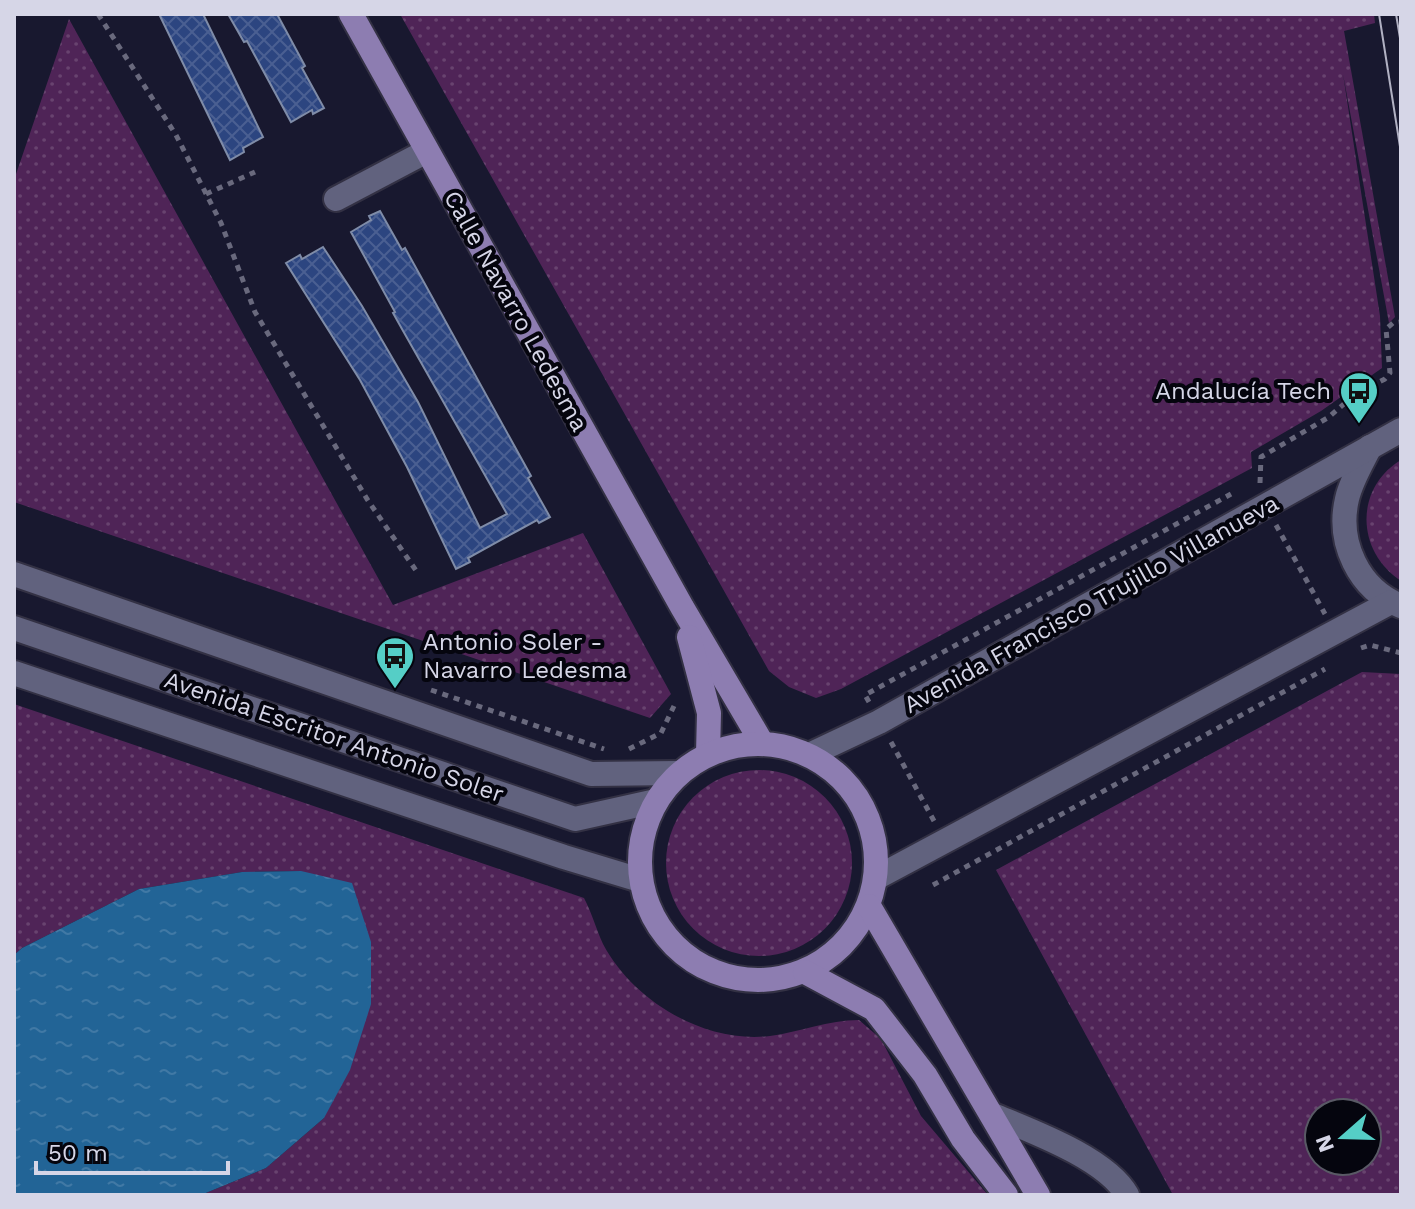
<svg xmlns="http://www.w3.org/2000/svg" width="1415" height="1209" font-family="'Work Sans',sans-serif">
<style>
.grass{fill:url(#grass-dots);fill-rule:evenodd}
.water{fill:url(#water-ripples)}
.building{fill:url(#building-cross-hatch);stroke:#7f8ca8;stroke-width:2}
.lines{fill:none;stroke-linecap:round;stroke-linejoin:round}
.minor-casing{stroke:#333144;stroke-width:28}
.major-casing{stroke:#333144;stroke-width:28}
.path{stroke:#69697d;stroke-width:5;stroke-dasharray:6 6;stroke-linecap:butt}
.minor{stroke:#61627e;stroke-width:24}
.major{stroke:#8d7db1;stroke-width:24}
.tram{stroke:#b1b1c3;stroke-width:2}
.labels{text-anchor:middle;stroke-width:8;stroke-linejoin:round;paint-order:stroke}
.street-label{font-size:24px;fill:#d6d6e7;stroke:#05050e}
.poi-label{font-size:24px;fill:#d6d6e7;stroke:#05050e;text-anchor:end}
</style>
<defs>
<pattern id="grass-dots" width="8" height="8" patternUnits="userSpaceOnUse" patternTransform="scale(2)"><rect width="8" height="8" fill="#4f2457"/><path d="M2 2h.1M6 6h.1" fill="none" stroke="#68436f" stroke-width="1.8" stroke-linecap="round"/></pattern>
<pattern id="water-ripples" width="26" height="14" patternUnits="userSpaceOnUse" patternTransform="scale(2)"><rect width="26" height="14" fill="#226496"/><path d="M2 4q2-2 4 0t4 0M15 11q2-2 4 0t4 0" fill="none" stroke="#4179a5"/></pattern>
<pattern id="building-cross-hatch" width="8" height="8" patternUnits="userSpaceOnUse" patternTransform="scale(2)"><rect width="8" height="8" fill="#2c4580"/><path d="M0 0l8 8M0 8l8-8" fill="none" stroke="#4a5f92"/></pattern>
</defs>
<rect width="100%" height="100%" fill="#18182f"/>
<g class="grass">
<polygon points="400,14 1374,14 1375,23 1344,31 1395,317 1389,323 1343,74 1380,316 1382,368 1321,411 1251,452 1252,468 841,689 816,698 789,687 769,671"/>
<polygon points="69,19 393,605 583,533 671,694 650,718 14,502 14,180"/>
<path d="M 1401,460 L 1401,581 C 1356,552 1354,488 1401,460 Z"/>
<path d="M 1362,672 L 1401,674 L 1401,1195 L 1173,1195 L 996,870 ZM 1367,1113 L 1367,1161 L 1319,1161 L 1319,1113 Z"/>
<path d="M 14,704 L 584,898 C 592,913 596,929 603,944 C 633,1001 705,1044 770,1036 C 800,1032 828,1020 859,1020 L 881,1039 L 921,1116 L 988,1195 L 201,1195 L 266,1168 L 324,1118 L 301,871 L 242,872 L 139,889 L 22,948 L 14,955 Z"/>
<circle cx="759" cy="863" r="93"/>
</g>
<polygon class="water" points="301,871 352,883 371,942 371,1004 350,1070 324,1118 266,1168 201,1195 14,1195 14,955 22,948 139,889 242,872"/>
<g class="building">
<polygon points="159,14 203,14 263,137 243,148 244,152 230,160"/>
<polygon points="228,14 277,14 305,66 302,68 324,108 313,114 312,110 291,122 247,41 244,42"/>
<polygon points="380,211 402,250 405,248 531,476 528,478 550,517 539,523 537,520 517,531 468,558 470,562 456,569 407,467 360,380 286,263 300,255 302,259 323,247 362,306 418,402 480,528 507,514 402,329 393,313 395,312 351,232 371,220 369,216"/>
</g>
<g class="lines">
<g class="minor-casing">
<g id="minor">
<polyline points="336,199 427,151"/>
<path d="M 1370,447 C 1362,463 1351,481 1347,499 C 1337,542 1358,589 1401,606"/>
<polyline points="14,574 591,774 678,773"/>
<polyline points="14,628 575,819 656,801"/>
<polyline points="14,673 564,857 640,880"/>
<polyline points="809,755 879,722 1401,430"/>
<polyline points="876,878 1391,602"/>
<path d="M 993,1115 C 1031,1131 1106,1158 1127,1195"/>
</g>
</g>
<g class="major-casing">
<g id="major">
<polyline points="351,14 682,607 762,743"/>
<polyline points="689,637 709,713 708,754"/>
<circle cx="758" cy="862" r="118"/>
<polyline points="869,906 1038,1195"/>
<polyline points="805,972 874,1009 925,1075 963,1139 1006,1195"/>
</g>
</g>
<g class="path">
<polyline points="98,14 176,135 221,223 255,312 367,499 417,572"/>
<polyline points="206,194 255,172"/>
<polyline points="1260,483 1261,457 1329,417 1354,395 1385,379 1390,373 1386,329 1393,323 1401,322"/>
<polyline points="1276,525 1325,614"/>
<polyline points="1361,648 1370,645 1401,653"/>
<polyline points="431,690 604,749"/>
<polyline points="869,702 865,695 1231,494"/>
<polyline points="891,742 934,821"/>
<polyline points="629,749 661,733 674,706"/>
<polyline points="933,885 1325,669"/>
</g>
<use href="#minor" class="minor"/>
<use href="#major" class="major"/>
<g class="tram">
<polyline points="1379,14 1401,153"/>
<polyline points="1396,14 1401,44"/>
</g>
</g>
<defs>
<g id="bus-pin" transform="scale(2)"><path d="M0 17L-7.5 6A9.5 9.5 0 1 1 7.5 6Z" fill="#55cec6" stroke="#05050e"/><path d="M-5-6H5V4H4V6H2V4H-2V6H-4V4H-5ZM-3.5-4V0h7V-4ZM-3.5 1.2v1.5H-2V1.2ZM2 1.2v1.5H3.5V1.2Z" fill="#111"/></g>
</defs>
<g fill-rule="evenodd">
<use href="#bus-pin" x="1359" y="391"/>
<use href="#bus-pin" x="395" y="656"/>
</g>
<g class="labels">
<g class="street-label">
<text transform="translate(516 311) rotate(61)" y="8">Calle Navarro Ledesma</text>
<text transform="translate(1091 604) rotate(-29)" y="8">Avenida Francisco Trujillo Villanueva</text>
<text transform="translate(334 737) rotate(19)" y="8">Avenida Escritor Antonio Soler</text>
</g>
<g class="poi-label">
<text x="1331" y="399">Andalucía Tech</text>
<text x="423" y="650" text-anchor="start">Antonio Soler -<tspan x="423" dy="28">Navarro Ledesma</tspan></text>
</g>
</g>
<rect width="1415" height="1209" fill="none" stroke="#d6d6e7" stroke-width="32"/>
<g transform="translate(1343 1137) rotate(250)"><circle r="38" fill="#05050e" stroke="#595965" stroke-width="2"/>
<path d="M0-6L14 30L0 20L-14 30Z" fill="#55cec6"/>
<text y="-12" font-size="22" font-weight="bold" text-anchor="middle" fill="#d6d6e7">N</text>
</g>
<path d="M36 1161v12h192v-12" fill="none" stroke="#d6d6e7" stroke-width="4"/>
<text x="48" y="1161" font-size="24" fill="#d6d6e7" stroke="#05050e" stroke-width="6" paint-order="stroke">50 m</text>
</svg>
